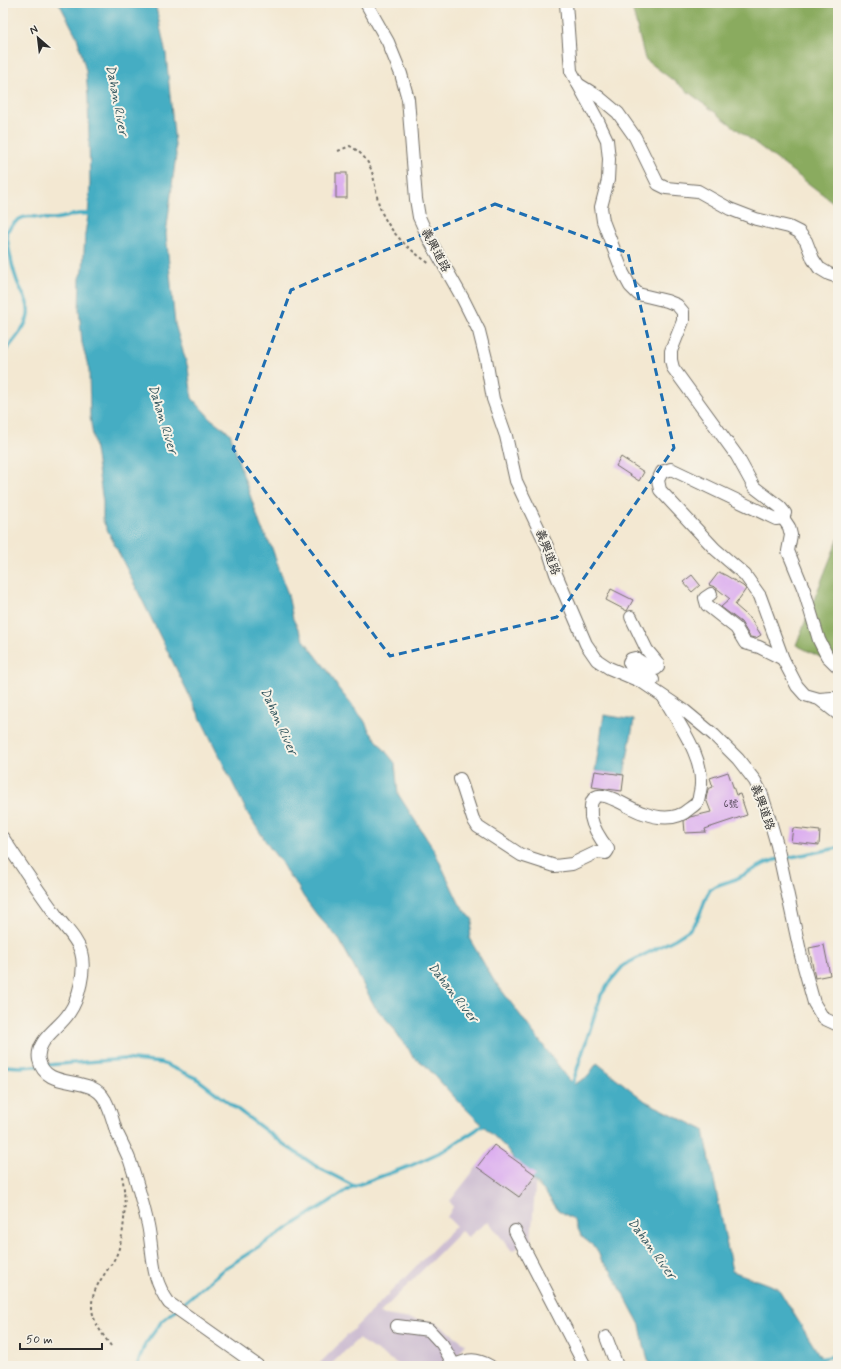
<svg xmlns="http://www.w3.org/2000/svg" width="841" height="1369" font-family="Mynerve,'LXGW WenKai TC',sans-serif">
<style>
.industrial{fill:#cdbed2}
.forest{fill:#8aab5f;stroke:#5a6b45}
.water{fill:#44adc3;stroke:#386c77}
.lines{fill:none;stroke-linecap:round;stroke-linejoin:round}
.stream{stroke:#44adc3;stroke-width:3.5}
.building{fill:#daaaf0}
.minor-casing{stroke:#716d65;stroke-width:14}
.path{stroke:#716d65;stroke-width:2;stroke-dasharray:3 3;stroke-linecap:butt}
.minor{stroke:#fff;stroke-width:12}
.marked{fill:none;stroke:#1f6fb2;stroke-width:3;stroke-dasharray:8 5;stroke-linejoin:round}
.labels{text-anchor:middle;stroke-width:4;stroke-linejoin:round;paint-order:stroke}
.number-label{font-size:10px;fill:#574b5c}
.street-label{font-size:12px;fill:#2b2b2b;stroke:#f7f3e8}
.water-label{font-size:13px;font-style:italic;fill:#345860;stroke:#f7f3e8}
</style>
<rect width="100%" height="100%" fill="#f7f3e8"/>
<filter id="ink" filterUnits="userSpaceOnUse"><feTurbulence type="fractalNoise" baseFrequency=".025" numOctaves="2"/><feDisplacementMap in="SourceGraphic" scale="8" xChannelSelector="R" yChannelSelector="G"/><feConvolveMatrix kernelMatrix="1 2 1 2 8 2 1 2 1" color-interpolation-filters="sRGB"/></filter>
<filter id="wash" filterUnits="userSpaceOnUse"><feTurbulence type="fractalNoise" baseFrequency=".012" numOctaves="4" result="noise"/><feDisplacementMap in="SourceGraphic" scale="16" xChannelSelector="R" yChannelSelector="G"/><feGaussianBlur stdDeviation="0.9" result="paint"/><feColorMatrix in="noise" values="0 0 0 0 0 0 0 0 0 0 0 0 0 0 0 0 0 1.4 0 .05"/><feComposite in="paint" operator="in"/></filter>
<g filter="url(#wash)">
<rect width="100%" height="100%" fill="#f3e8d2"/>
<polygon class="industrial" points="494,1145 536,1175 531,1240 512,1251 488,1221 468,1237 461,1231 379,1314 437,1323 466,1344 452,1362 447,1366 401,1366 358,1339 329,1366 317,1366 456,1226 447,1217 453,1207 450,1201"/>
<g class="forest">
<polygon points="631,3 838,3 838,206 645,59"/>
<polygon points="838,539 838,666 796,645"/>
</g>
<g class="water">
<polygon points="59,3 155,3 166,54 176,155 166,234 175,324 188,368 192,398 211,419 230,433 239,463 261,527 272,548 288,595 293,619 304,640 331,675 338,688 364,720 370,732 395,763 398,794 434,850 459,903 473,920 469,938 493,979 573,1085 587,1077 597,1063 645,1101 704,1130 732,1271 778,1288 826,1366 650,1366 644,1346 640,1325 611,1271 602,1261 596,1248 582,1237 573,1219 558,1210 544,1191 521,1169 507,1149 457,1100 425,1065 413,1057 408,1048 399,1038 394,1028 375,1007 339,939 317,915 303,896 297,885 287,873 281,862 270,848 248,814 103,521 103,502 90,417 89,370 82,343 79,309 80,278 83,270 85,234 88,216 90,184 88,97 86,71 77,37"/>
<polygon points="604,715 634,720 624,775 595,771"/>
</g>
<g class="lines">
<g class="stream">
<path d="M 3,354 C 10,345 27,327 28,315 C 30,302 21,292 17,281 C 11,265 9,249 6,232 C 11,227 17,218 25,217 C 34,215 44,220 53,219 C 66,218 79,211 92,215"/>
<polyline points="3,1066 22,1067 124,1059 162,1063 196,1078 286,1146 319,1168 354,1186"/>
<polyline points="571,1088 601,995 612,979 624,965 675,939 689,930 697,920 703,906 706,897 710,890 715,886 736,879 766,863 775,860 838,848"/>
<polyline points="818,1359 830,1357 838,1353"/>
<polyline points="137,1366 144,1346 162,1321 224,1269 354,1186 410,1166 445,1150 476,1130 486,1122"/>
</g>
</g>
<g id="blocks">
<g class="building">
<rect x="336" y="173" width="11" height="25"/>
<polygon points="621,457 644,472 639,481 616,466"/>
<polygon points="719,572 727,576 743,586 746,589 735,605 751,619 761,635 756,638 750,637 741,622 721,607 730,599 715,587 709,585"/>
<polygon points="692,575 700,585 692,592 683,582"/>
<polygon points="611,589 633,600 627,611 606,600"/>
<polygon points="595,771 624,775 622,791 592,787"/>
<polygon points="728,772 736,795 740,794 747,815 705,829 706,832 685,833 684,821 690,817 711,812 706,799 708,789 713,787 710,778"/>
<polygon points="793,828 820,831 819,845 791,842"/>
<polygon points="824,945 830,975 815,978 809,948"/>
<polygon points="494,1145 536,1175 519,1197 477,1167"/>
</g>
</g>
</g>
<g filter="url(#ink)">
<use href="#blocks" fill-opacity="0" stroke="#716d65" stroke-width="1"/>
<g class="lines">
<g class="minor-casing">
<g id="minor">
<polyline points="366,3 388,42 401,74 408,99 416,199 419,217 428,237 463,299 479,331 486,359 493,399 506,436 516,481 547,546 556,574 586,644 597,660 609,668 642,682 685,711 714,735 738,759 755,781 762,795 768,814 777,845 801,956 814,1003 823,1018 838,1025"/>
<polyline points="566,3 571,71 597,119 607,140 609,159 608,180 601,207 603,221 623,273 630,286 638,294 667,301 677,305 683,312 683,321 671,351 671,360 673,368 737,456 754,487 780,507 785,513 783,518 776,519 671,469 662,472 658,480 660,490 715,549 745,575 760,596 783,659 797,686 805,695 819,699 838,714"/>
<polyline points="578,84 599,97 618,113 635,137 658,184 666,188 698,191 730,209 756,219 789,227 799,232 806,241 813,259 819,268 829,274 838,277"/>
<polyline points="783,518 789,527 791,535 788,551 804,590 819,640 827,656 838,667"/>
<polyline points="711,594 705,598 707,605 736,628 745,643 759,647 783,659"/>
<polyline points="631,617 647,650 657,662 658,667 656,669 652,669 635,658 631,659 629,662 631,666 653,680"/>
<polyline points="819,699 832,698 838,699"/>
<path d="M 460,779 L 473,819 L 478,827 L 521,855 L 555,866 L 572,864 L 597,852 L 606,853 L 608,850 L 608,849 C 601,840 593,828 591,817 C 591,809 589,799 598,796 C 608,793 632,810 643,813 C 657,818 676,821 689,809 C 692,807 696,804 698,801 C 699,799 699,795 700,792 C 707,761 679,724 664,698"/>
<path d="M 3,838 C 20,864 38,890 56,915 C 64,927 77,938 81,952 C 86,969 79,999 69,1013 C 60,1028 35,1040 39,1060 C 46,1092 91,1073 105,1100 C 110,1109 113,1121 116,1131 C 121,1141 126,1151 130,1161 C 137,1182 143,1204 148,1225 C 154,1255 150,1277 169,1303 L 258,1366"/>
<polyline points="515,1231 585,1366"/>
<polyline points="397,1326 429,1330 442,1344 454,1365"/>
<polyline points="606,1337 617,1366"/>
<path d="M 453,1366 L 454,1365 C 469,1359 476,1358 490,1366"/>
</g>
</g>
<g class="path">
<path d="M 338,151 L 350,146 C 380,163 371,187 382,213 C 393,236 410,250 430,264"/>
<path d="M 111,1346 C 103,1335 92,1321 92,1307 C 91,1288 106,1274 115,1258 C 125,1239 127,1198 122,1176"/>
</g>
<use href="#minor" class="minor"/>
</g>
</g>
<path class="marked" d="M 495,204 L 628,253 L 674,448 L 557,617 L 390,656 L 233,449 L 291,290 Z"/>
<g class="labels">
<g class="number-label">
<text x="731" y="807">6號</text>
</g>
<g class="street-label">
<text transform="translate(436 250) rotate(62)" y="4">義興道路</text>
<text transform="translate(548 552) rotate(69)" y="4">義興道路</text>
<text transform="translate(763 807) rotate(70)" y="4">義興道路</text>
</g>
<g class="water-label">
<text transform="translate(118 100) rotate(79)" y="5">Dahan River</text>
<text transform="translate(164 419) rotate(73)" y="5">Dahan River</text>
<text transform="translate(280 721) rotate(66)" y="5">Dahan River</text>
<text transform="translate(454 992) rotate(52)" y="5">Dahan River</text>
<text transform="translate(653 1248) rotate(54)" y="5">Dahan River</text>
</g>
</g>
<rect width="841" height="1369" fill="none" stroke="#f7f3e8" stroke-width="16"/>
<g transform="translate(38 38) rotate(332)" stroke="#f7f3e8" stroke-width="3" paint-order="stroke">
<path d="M0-3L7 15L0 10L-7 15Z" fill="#2b2b2b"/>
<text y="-6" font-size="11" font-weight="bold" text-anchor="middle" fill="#2b2b2b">N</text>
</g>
<path d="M20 1343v6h82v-6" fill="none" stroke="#2b2b2b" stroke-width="2"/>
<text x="26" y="1343" font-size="12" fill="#2b2b2b" stroke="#f7f3e8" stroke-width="3" paint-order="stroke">50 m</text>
</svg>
